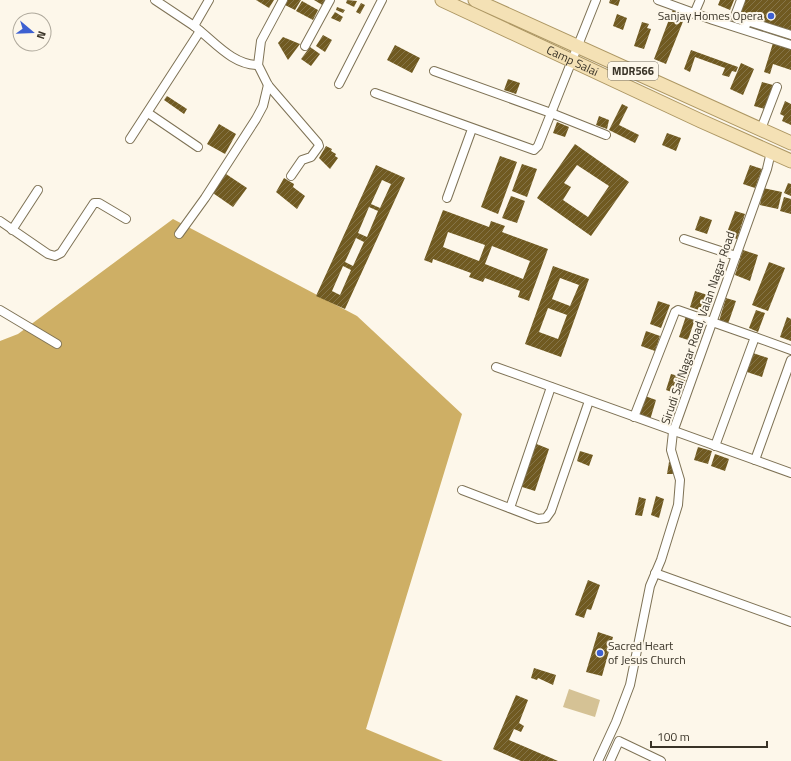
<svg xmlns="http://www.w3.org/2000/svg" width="791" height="761" font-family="'Titillium Web',sans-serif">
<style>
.green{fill:#d5c295}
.water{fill:#ceaf65}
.building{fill:url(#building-hatch);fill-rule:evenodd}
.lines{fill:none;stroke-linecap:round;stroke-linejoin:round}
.minor-casing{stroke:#7e7255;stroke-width:10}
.primary-casing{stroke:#ad9763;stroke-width:15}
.minor{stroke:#fff;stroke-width:8}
.primary{stroke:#f4e1b5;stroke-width:13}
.poi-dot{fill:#3d60d1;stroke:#fdf7ea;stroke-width:1.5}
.labels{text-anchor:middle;stroke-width:4;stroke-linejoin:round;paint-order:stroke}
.shield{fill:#fdf7ea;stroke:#746e62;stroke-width:1}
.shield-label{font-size:11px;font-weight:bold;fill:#393327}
.poi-label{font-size:12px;fill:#393327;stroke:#fdf7ea;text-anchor:end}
.street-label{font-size:12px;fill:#393327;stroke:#fdf7ea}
</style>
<defs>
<pattern id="building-hatch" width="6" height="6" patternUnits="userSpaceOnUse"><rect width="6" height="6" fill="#705a21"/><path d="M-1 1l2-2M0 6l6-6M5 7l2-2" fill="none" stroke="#857448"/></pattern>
</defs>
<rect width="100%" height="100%" fill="#fdf7ea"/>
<polygon class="green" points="569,689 600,700 595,717 563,707"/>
<polygon class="water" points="173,219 357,316 462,414 366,729 443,761 0,761 0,341 18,334"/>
<g class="building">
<polygon points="256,0 274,0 269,8"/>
<polygon points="288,0 301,0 295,10 285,5"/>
<polygon points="314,0 327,0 324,6"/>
<polygon points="347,0 357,1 354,7 346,3"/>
<polygon points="610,0 620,0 618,6 609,3"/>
<polygon points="720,0 734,0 730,10 718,5"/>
<polygon points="743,0 791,0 791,33 751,18 750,14 739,11"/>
<polygon points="302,1 318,10 313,20 296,11"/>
<polygon points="361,3 365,5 360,14 356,12"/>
<polygon points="337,7 345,10 343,13 336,10"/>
<polygon points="673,9 686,14 666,64 654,59"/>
<polygon points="335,12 343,17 340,22 331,18"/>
<polygon points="617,14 627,18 623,30 613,26"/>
<polygon points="642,22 649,24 647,28 651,29 644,49 634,46"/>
<polygon points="323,35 332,40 325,52 316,46"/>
<polygon points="283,37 300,44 288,60 278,43"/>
<polygon points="773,43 791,49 791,70 773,64 770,74 764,72"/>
<polygon points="395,45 420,58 412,73 387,60"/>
<polygon points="310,47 320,54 311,66 301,59"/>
<polygon points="691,50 738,67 736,72 732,71 729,77 722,75 725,68 695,57 690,72 684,69"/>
<polygon points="741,63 754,69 743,95 730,89"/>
<polygon points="508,79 520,83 516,94 504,90"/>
<polygon points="762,82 773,85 765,109 754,106"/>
<polygon points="167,96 187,109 184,114 164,100"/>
<polygon points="785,101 791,104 791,125 782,121 784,116 780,114"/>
<polygon points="622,104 628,107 619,125 639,135 635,143 609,130"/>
<polygon points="599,116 609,120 607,129 596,125"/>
<polygon points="557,122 569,127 565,137 553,133"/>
<polygon points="219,124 236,134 225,154 207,144"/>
<polygon points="667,133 681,138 676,151 662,145"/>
<path d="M 575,144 L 629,182 L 591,236 L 537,198 ZM 577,165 L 609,186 L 588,217 L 563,200 L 571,187 L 564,183 Z"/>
<polygon points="326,146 332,149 331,151 336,154 335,156 338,158 330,169 319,158"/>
<polygon points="500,156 517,162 498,214 481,207"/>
<polygon points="522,164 537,169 527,197 512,191"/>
<path d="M 376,165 L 405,178 L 345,309 L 316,296 ZM 382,180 L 391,184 L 380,208 L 371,204 ZM 369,207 L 378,211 L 367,237 L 358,233 ZM 356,238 L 364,242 L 353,266 L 345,262 ZM 343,266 L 351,270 L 340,295 L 332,291 Z"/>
<polygon points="750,165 762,169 755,188 743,184"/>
<polygon points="223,172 247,188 233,207 210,191"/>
<polygon points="284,178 294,184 293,187 305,196 297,209 276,192"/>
<polygon points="788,183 791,184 791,196 784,193"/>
<polygon points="763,188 782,192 778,209 760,205"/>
<polygon points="511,196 525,201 517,223 502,218"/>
<polygon points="784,197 791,199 791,214 780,211"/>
<path d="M 443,210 L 489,227 L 491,221 L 505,226 L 502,232 L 548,249 L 529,301 L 518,297 L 520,291 L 485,278 L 483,282 L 469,277 L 471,273 L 433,259 L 432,263 L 424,260 ZM 448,232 L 485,245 L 479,261 L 443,247 ZM 492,246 L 530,261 L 523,279 L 485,264 Z"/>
<polygon points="735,211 745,214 737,239 726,235"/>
<polygon points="700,216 712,220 707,234 695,230"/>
<polygon points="743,250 758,255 750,281 735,275"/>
<polygon points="769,262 785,268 768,311 752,305"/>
<path d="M 553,266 L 589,279 L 561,357 L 525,344 ZM 560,278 L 579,285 L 570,306 L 552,299 ZM 548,308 L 567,315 L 558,339 L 539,332 Z"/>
<polygon points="695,291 714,297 708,313 690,307"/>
<polygon points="726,298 736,301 728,324 719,321"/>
<polygon points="658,301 670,305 661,328 650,324"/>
<polygon points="756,310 765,313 758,332 749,328"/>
<polygon points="686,316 695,319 688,340 679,337"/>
<polygon points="787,317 791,319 791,341 780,337"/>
<polygon points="646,331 660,336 655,351 641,346"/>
<polygon points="753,353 768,358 762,377 747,372"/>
<polygon points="671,374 686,378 680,395 666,390"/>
<polygon points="645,396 656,400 650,420 639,416"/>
<polygon points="534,443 549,449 535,491 519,486"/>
<polygon points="698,447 712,451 708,464 694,460"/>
<polygon points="580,451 593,455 589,466 577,461"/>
<polygon points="715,454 729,459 725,471 711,466"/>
<polygon points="669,462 674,463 673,474 667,474"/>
<polygon points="656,496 664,499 659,518 651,515"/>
<polygon points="639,497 646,499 642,516 635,515"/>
<polygon points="588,580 600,585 591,610 587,609 584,618 575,615"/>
<polygon points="598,632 613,637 602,676 586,672"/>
<polygon points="534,668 556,675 553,685 538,678 537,680 531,678"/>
<polygon points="516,695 528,700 519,723 524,726 521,732 514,729 509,740 558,761 521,761 493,749"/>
</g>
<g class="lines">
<g class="minor-casing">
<g id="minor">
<polyline points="155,0 194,26"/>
<path d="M 209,0 L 194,26 C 214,41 232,65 258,65"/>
<polyline points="283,0 261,41 258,65 268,85 318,143 319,146 311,157 302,160 291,176"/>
<polyline points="658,0 713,20 791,45"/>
<polyline points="741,0 735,16 737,19 747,21 746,25"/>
<polyline points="694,14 700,0"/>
<polyline points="747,21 791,35"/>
<polyline points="305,46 330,0"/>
<polyline points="434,71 551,113 606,135"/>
<polyline points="339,84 382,0"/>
<polyline points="375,93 534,150 538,146 596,0"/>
<polyline points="148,113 198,147"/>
<polyline points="761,129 777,87"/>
<polyline points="130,139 200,31"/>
<polyline points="447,198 472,129"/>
<polyline points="0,221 48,254 55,256 61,253 94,203 99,203 126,219"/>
<polyline points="12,230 38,190"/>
<polyline points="179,234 205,198 256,119 263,106 268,85"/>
<polyline points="684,239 736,256"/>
<polyline points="0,310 57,344"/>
<polyline points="755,337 791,350"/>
<polyline points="496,367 791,473"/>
<polyline points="634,417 675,312 678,310 755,337 715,446"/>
<polyline points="755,460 791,360"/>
<polyline points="462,490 538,519 546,518 551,511 589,401"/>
<polyline points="510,508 551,387"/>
<polyline points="655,573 791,622"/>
<polyline points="598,761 616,722 630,685 650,586 661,560 678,505 680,480 671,450 673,432 767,169 771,152"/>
<polyline points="610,761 619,741 661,761"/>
</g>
</g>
<g class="primary-casing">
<g id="primary">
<path id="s1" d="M 442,0 L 701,121 L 791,161"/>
<polyline points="475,0 791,143"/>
</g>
</g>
<use href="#minor" class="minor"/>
<use href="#primary" class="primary"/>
</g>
<g class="poi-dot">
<circle cx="771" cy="16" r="4"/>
<circle cx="600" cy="653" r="4"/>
</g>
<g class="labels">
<rect class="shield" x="608" y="62" width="50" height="18" rx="3"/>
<g class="shield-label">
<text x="633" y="75">MDR566</text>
</g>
<g class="poi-label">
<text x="763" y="20">Sanjay Homes Opera</text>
<text x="608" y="650" text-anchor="start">Sacred Heart<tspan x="608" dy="14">of Jesus Church</tspan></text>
</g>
<g class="street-label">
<text dy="4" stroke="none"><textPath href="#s1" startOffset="144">Camp Salai</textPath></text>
<text transform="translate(698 328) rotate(-71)" y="4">Sirudi Sai Nagar Road, Valan Nagar Road</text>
</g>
</g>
<g transform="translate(32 32) rotate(109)"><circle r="19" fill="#fdf7ea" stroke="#afa99c"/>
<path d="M0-3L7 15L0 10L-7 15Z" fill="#3d60d1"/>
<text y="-6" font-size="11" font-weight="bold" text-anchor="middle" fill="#393327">N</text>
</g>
<path d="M651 741v6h116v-6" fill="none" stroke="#393327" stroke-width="2"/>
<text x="657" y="741" font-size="12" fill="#393327" stroke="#fdf7ea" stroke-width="3" paint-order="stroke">100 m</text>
</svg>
